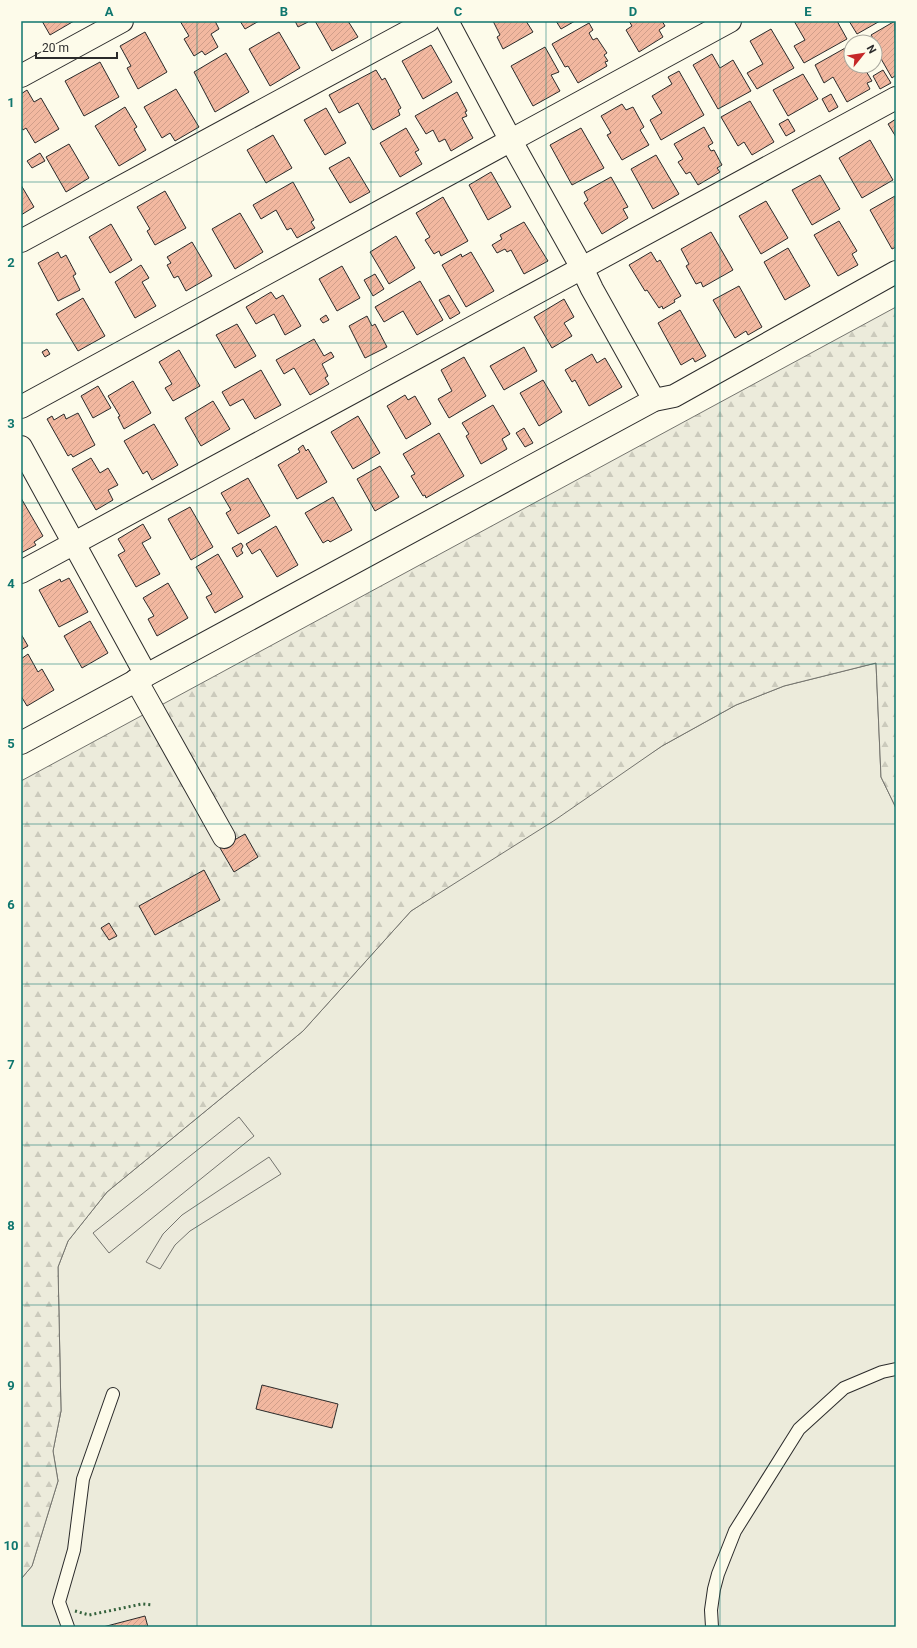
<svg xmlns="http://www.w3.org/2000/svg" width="917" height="1648" font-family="Roboto,sans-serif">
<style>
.grass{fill:#ecebdb;stroke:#74746e}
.forest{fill:url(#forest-firs);stroke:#74746e}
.parking{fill:#eceadb;stroke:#74746e}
.building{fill:url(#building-hatch);stroke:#2b2b2b}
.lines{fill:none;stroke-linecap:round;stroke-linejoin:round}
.lane-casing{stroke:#2b2b2b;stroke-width:14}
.street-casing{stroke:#2b2b2b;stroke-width:24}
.lane{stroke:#fdfbea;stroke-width:12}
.street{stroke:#fdfbea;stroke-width:22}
.hedge{stroke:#34623c;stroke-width:3;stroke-dasharray:2 3;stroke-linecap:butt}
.grid{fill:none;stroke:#0f766e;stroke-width:1;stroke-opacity:0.55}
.neatline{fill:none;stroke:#0f766e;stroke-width:1.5}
.grid-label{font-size:13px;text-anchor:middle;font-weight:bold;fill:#0f766e}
</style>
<defs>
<pattern id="forest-firs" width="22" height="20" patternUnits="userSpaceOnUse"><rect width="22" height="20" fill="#ecebdb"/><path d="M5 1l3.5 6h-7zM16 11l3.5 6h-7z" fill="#cbcabc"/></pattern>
<pattern id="building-hatch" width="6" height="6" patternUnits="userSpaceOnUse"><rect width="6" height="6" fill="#f2b8a0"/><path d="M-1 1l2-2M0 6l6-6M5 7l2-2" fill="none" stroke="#d09e8a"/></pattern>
</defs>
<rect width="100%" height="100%" fill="#fdfbea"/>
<polygon class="grass" points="876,663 881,777 896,808 896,1627 21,1627 21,1579 32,1566 58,1481 53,1451 61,1411 58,1267 68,1241 107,1192 303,1031 411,911 662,746 736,705 784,686"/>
<polygon class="forest" points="896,307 896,808 881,777 876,663 784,686 736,705 662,746 555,820 411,911 303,1031 107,1192 68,1241 58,1267 61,1411 53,1451 58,1481 32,1566 21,1579 21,781"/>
<g class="parking">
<polygon points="239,1117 254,1136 109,1253 93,1233"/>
<polygon points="269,1157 281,1174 190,1231 175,1245 160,1269 146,1262 163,1234 182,1215"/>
</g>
<g class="building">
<polygon points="42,21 74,21 50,35"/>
<polygon points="180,21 215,21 219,29 211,34 218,47 205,55 202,51 194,56 184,39 189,36"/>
<polygon points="240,21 259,21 245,29"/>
<polygon points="295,21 307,21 308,22 298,27"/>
<polygon points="315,21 348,21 358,37 332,51"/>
<polygon points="493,21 526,21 533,32 503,49 497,37 500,35"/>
<polygon points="556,21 575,21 561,29"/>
<polygon points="629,21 662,21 665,26 659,30 663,37 639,52 626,30 632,26"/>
<polygon points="794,21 837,21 847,39 804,63 794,46 805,40"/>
<polygon points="849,21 880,21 857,34"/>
<polygon points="895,21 896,75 892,78 876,50 879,48 871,35"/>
<polygon points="589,23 593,30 589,33 593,40 597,38 607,53 604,55 608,61 605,62 607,66 578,83 568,66 565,67 552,44"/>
<polygon points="771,29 794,68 757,89 747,73 763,64 750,41"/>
<polygon points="145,32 167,72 138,89 127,68 131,66 120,46"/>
<polygon points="279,32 300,68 270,86 249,49"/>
<polygon points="431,45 452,82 423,99 402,61"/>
<polygon points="545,47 559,72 551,75 560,91 533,106 511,66"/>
<polygon points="847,47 851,54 851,66 863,66 872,81 867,83 870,89 847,102 833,77 824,83 815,65"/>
<polygon points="226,53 249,92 215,112 194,72"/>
<polygon points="712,54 720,68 733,60 751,91 718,109 693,65"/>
<polygon points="100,62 119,97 84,116 65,81"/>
<polygon points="376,70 382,80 385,78 401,108 398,110 400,115 373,130 358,103 339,113 329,95"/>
<polygon points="883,70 891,83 880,89 873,76"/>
<polygon points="679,71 704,115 661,140 650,120 662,113 652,96 672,84 668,77"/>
<polygon points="803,74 818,99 788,116 773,90"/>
<polygon points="176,89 199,127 175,141 170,133 162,138 144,107"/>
<polygon points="27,90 34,102 41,98 59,129 35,143 26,128 23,130 21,127 21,94"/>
<polygon points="457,92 467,111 465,112 467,116 462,118 473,138 451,151 445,139 439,142 433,130 426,134 415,116"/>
<polygon points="831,94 838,107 829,112 822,99"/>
<polygon points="750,101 774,142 752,155 744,142 738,146 721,117"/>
<polygon points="622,104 626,110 633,107 644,127 640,130 649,145 622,160 607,135 611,133 601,116"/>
<polygon points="125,107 137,127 134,129 146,150 119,166 95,126"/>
<polygon points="326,108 346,143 325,155 304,120"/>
<polygon points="788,119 795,131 786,136 779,124"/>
<polygon points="896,119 896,137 888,124"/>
<polygon points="704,127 713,143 708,146 711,151 714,150 722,165 717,168 720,172 698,185 690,172 686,174 678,162 683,159 674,144"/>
<polygon points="406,128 419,150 415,152 422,164 400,177 380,143"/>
<polygon points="581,128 604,168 572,185 550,145"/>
<polygon points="273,135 292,168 266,183 247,150"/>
<polygon points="870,140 893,180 862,198 839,158"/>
<polygon points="69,144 89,178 66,192 46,157"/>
<polygon points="40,153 45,161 32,168 27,161"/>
<polygon points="656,155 679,194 653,209 631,169"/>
<polygon points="349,157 370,192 350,203 329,168"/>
<polygon points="491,172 511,207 488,220 469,185"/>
<polygon points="820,175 840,209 812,225 792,190"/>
<polygon points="611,177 628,207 623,209 628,218 602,234 584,203 588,200 584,192"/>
<polygon points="293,182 314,220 311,222 315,228 297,238 291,228 287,230 276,210 261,219 253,205"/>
<polygon points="21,185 34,207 21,215"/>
<polygon points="165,191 186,228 155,245 147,231 150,229 137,207"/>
<polygon points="895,196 896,247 892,249 870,210"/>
<polygon points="443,197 468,241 441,256 439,251 434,254 425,240 430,237 416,213"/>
<polygon points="766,201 788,238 761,254 739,216"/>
<polygon points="240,213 263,252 235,269 212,229"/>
<polygon points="839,221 857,251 852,254 858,265 838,276 814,235"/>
<polygon points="524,222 548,261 524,274 511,250 507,252 505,249 497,253 492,245 502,239 500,235"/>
<polygon points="111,224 132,260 110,273 89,237"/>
<polygon points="711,232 733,270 703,287 701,282 696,284 686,266 689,264 681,249"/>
<polygon points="396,236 415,268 389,284 370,252"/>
<polygon points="192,242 212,276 186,291 178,276 174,278 167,265 171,263 167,257"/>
<polygon points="788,248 810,286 785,300 764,262"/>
<polygon points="58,252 61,258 66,255 76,274 73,276 80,290 58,301 38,263"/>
<polygon points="471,252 494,291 466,307 442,265 461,254 462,257"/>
<polygon points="651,252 657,262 660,260 681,296 674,300 675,302 663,309 662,306 659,308 647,290 645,291 629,265"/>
<polygon points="141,265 149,278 142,282 156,306 135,318 115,282"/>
<polygon points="342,266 360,298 337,311 319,279"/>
<polygon points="375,274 384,289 373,296 364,280"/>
<polygon points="420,281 443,320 417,335 403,311 384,322 375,307"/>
<polygon points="739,286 762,327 748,335 746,331 735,338 713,300"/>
<polygon points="271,292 276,299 283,295 301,326 285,335 274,314 256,324 246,307"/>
<polygon points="449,295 460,313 450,319 439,300"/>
<polygon points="83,298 105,336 78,351 56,314"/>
<polygon points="564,299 574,317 564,323 572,336 552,348 534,317"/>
<polygon points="680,310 706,356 695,362 693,358 681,365 658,323"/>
<polygon points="326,315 329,320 323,323 320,319"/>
<polygon points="367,316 372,326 375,324 387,347 365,358 349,326"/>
<polygon points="237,324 256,356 235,368 216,335"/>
<polygon points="314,339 324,356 331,352 334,357 322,364 328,376 325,378 329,384 310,395 294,368 284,374 276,360"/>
<polygon points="524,347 537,371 504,390 490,366"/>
<polygon points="47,349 50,354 45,357 42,352"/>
<polygon points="179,350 200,386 173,401 165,388 172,384 159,362"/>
<polygon points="592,354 597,363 605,358 622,387 589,406 575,380 572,382 565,370"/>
<polygon points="464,357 486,396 449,418 438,399 452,391 441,370"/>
<polygon points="261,370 281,405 255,419 243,399 230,406 222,392"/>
<polygon points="543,380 562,412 539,426 520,393"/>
<polygon points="133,381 151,413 124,429 118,417 120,416 108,396"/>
<polygon points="98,386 111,408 93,418 81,396"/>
<polygon points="405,395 408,400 415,396 431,424 406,439 387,406"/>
<polygon points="213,401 230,429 201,446 185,418"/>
<polygon points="493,405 510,434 502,439 507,449 481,464 466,436 469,434 462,423"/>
<polygon points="78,413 95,445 73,457 71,454 68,456 47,419 52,416 54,420 64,414 66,419"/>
<polygon points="358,416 380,453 353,469 331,432"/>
<polygon points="154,424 178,465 152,480 147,471 143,474 124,441"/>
<polygon points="524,428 533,443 525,447 516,433"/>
<polygon points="439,433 464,476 426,498 425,495 423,496 411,476 415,474 403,454"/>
<polygon points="303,445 306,451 308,449 327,482 297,499 278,465 300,452 298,449"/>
<polygon points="91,458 100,473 108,468 118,485 108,490 113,500 96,510 72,469"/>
<polygon points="380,466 399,497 375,511 357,479"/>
<polygon points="248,478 270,516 238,534 226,513 231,510 221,493"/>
<polygon points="333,497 352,530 330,542 328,540 323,543 305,513"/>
<polygon points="21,498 43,536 34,542 36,545 21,553"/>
<polygon points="190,507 213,547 191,560 168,519"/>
<polygon points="143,524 151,538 142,543 160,574 136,587 118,555 125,551 118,539"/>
<polygon points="276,526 298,565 277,577 260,549 252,554 246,544"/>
<polygon points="241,543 243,546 241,550 243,553 237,557 232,548"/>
<polygon points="218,554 243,597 215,613 206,597 212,594 196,567"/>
<polygon points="69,578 88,612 59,627 39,590 60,579 61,582"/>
<polygon points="168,583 188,618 157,636 148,619 154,616 143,598"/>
<polygon points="90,621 108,653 82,668 64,636"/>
<polygon points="21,634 28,646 21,650"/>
<polygon points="28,654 38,672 42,669 54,690 27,706 21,696 21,659"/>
<polygon points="245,834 258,857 234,872 220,848"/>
<polygon points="204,870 220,900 155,935 139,906"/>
<polygon points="109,923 117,936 109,940 101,928"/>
<polygon points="262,1385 338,1404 332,1428 256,1409"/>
<polygon points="145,1616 148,1627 103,1627"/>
</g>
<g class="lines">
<g class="lane-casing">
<g id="lane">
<polyline points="68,1627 59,1602 74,1550 83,1479 113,1394"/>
<polyline points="712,1627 711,1610 714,1589 718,1574 735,1531 799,1429 844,1388 882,1372 896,1369"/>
</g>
</g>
<g class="street-casing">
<g id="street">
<polyline points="447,21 511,141 582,268 592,289 654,400"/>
<polyline points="21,76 122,21"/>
<polyline points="21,241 428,21"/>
<polyline points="21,407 730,21"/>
<polyline points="21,447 146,675"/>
<polyline points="21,572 896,98"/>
<polyline points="136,680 224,837"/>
<polyline points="21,743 654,400 674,396 896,272"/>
</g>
</g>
<use href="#lane" class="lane"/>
<use href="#street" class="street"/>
<polyline class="hedge" points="75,1611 89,1615 142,1604 153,1605"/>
</g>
<path class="grid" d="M 197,21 L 197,1627M 371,21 L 371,1627M 546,21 L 546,1627M 720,21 L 720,1627M 21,182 L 896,182M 21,343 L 896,343M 21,503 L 896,503M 21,664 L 896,664M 21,824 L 896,824M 21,984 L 896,984M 21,1145 L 896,1145M 21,1305 L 896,1305M 21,1466 L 896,1466"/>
<rect width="917" height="1648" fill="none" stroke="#fdfbea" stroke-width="44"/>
<g transform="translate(863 54) rotate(60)"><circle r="19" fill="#fdfbea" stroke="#a9a89e"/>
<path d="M0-3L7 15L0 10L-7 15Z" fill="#c62828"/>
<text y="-6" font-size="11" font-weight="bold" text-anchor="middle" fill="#2b2b2b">N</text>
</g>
<path d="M36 52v6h81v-6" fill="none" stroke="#2b2b2b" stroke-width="2"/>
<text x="42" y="52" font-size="12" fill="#2b2b2b" stroke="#fdfbea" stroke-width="3" paint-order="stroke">20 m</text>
<rect x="22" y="22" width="873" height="1604" class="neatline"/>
<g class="grid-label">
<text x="109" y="16">A</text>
<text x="284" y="16">B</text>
<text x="458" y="16">C</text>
<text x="633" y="16">D</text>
<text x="808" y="16">E</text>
<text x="11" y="107">1</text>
<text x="11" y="267">2</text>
<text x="11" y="428">3</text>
<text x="11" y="588">4</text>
<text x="11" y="748">5</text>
<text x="11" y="909">6</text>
<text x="11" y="1069">7</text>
<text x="11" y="1230">8</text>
<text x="11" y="1390">9</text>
<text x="11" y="1550">10</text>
</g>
</svg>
